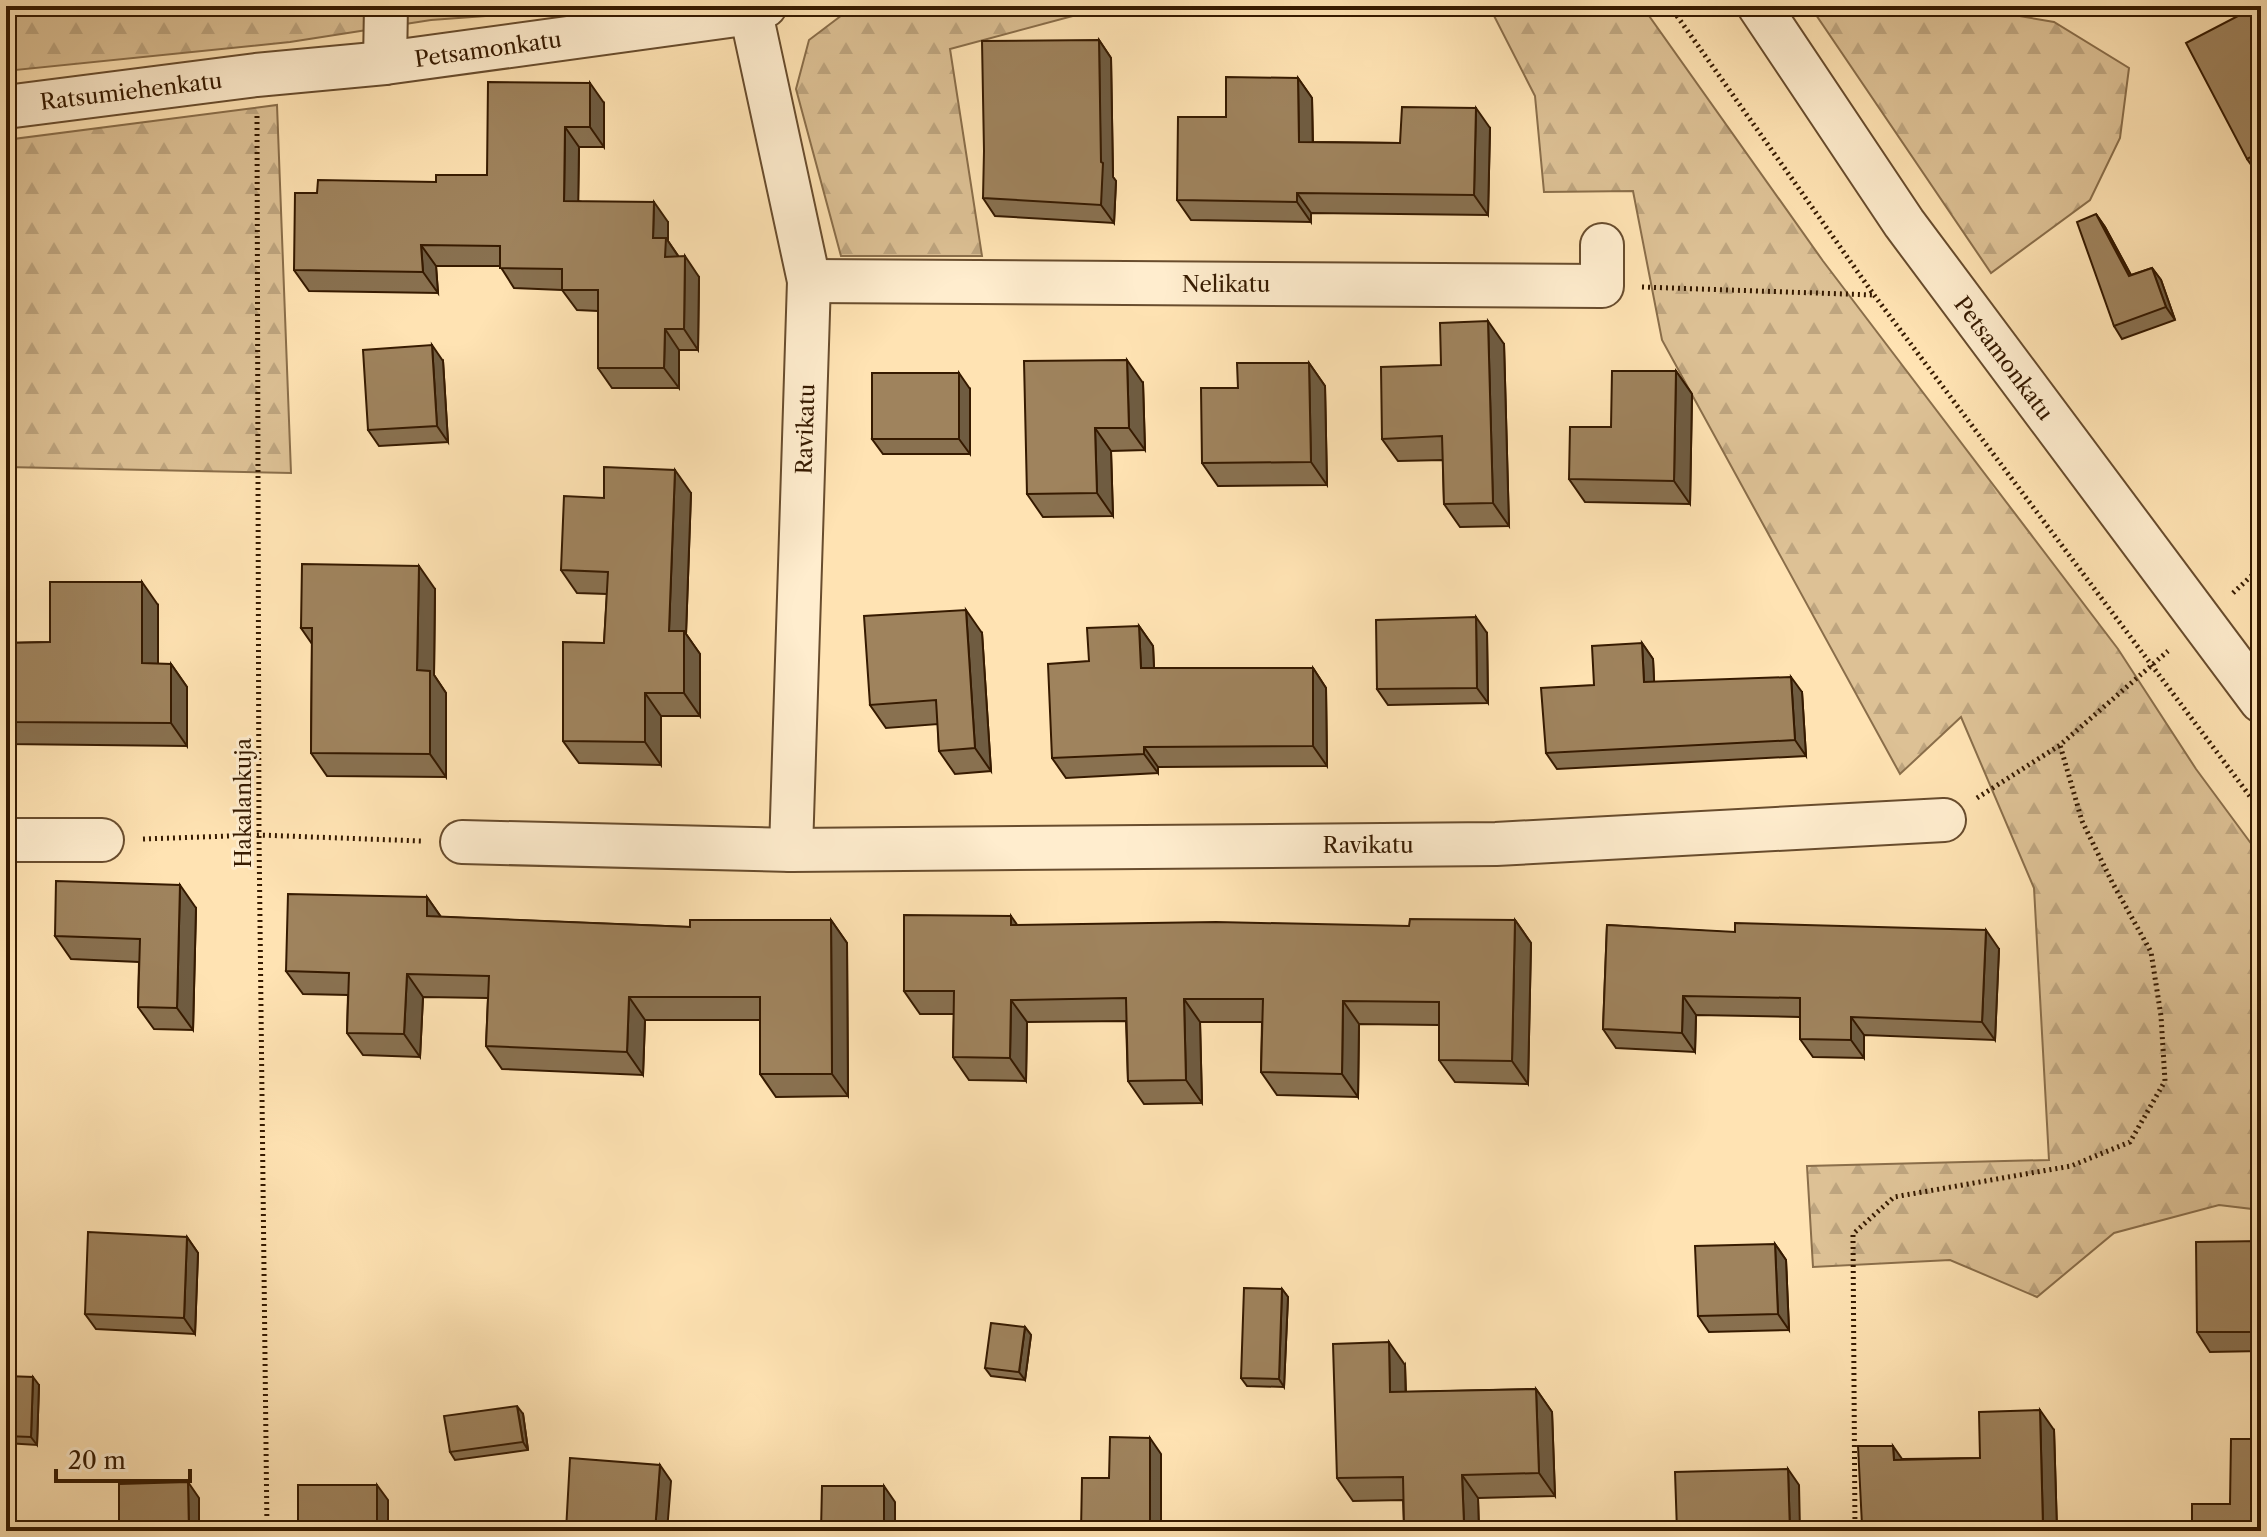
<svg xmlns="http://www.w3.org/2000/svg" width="2267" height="1537" font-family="'Libre Caslon Text',serif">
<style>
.forest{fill:url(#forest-firs);stroke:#8a6e4a;stroke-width:2}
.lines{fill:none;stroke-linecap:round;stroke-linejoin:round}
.street-casing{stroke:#684c2d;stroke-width:46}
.path{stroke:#361a00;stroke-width:5;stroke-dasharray:2 4;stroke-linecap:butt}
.street{stroke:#ffedce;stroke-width:42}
.wall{fill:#897150;stroke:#361a00;stroke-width:2}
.shaded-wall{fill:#6f5c41;stroke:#361a00;stroke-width:2}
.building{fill:#9f835d;stroke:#361a00;stroke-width:2}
.labels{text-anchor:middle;stroke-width:6;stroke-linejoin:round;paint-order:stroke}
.street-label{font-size:22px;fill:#361a00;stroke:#ffedce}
</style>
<defs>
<pattern id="forest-firs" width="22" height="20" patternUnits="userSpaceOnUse" patternTransform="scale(2)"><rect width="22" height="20" fill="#ddc195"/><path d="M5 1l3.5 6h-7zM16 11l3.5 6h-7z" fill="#bea57f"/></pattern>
</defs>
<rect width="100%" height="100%" fill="#ffe3b3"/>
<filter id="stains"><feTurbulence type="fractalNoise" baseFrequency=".0025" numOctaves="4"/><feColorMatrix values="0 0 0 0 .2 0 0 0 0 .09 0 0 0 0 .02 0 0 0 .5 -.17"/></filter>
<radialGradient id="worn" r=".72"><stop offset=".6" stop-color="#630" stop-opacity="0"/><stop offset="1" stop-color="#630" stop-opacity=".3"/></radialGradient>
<g class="forest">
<polygon points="13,6 620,6 431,20 290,42 6,71 6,46 12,46"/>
<polygon points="854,6 1110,6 950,49 982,256 841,256 796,89 809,40"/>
<polygon points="1489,6 1642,6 1823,261 2118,649 2196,769 2261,857 2261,1210 2219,1205 2114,1233 2037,1297 1950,1260 1813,1267 1807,1166 2049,1160 2034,888 1961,717 1900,774 1662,340 1633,191 1544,192 1535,96"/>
<polygon points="1810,6 1962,6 2054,22 2129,68 2120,138 2090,200 1991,273"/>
<polygon points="277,105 291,473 6,467 6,140"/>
</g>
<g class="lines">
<g class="street-casing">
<g id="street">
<polyline points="1759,6 1904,223 2261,701"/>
<polyline points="751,13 809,281 791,850"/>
<polyline points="385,63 386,6"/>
<polyline points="6,107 256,75 385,63 751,13 765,6"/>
<polyline points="809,281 1602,286 1602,245"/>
<polyline points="6,840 102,840"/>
<polyline points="462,842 791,850 1496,844 1944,820"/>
</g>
</g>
<g class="path">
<polyline points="1670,6 1874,295 2261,811"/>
<polyline points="257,116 259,835 267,1531"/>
<polyline points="1642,287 1874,295"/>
<polyline points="2233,593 2261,567"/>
<polyline points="1977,798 2060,745 2168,651"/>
<polyline points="143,839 259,835 421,841"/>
<polyline points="1855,1531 1853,1234 1894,1197 2071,1166 2130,1142 2165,1081 2161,1016 2151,952 2112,882 2082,821 2060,745"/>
</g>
<use href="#street" class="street"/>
</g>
<g class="wall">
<polygon points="2261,6 2261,179 2247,159"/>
<polygon points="1099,40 1111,58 1113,177 1116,181 1114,223 995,216 983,198"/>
<polygon points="1298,78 1312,98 1313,142 1400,143 1490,128 1488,215 1311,213 1311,222 1191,220 1177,200 1226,117"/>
<polygon points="604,103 604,147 579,147 578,201 668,222 668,241 679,257 699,277 698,350 679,350 679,388 612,388 598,368 598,311 577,310 562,290 514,288 500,266 436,266 438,293 309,291 294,270 317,193 436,182 487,175"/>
<polygon points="2096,214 2105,227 2131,275 2152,268 2161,280 2175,320 2122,339 2114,326"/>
<polygon points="1504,344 1509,526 1460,527 1444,504 1443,460 1398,461 1382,439 1441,365"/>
<polygon points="443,361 448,442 379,446 368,430"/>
<polygon points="1309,363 1325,386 1327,485 1218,486 1202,463 1238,388"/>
<polygon points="1676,371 1692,394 1690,504 1585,502 1569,479 1611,427"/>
<polygon points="1143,383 1145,450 1111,451 1113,516 1043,517 1027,494"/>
<polygon points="970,389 970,454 883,454 872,439"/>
<polygon points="691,493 686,634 700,654 700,716 661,716 661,765 579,763 563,741 604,643 607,594 577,593 561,570 604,498"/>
<polygon points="435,589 434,675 446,693 446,777 327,776 311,753 312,644 301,628"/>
<polygon points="158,605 158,664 171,664 187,687 187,746 6,744 6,643 50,642"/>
<polygon points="1139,626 1153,646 1154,668 1313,668 1326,688 1327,766 1158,767 1158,773 1066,778 1052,758 1089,661"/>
<polygon points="982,633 991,771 955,774 939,751 938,724 886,728 870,705"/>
<polygon points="1487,633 1488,703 1388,705 1377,689"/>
<polygon points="1642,643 1653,659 1654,682 1802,692 1806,756 1557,769 1546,753 1594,685"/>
<polygon points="427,897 441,917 690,927 831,920 847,943 848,1096 776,1097 760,1074 760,1020 645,1020 643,1075 502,1069 486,1046 488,998 423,997 420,1057 363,1055 347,1033 348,995 303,994 286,971"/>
<polygon points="196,908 193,1030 154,1029 138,1007 139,962 71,959 55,936"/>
<polygon points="1515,920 1531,943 1528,1084 1455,1082 1439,1060 1439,1025 1359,1024 1358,1097 1277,1095 1261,1072 1262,1022 1200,1022 1202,1103 1144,1104 1128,1081 1126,1021 1027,1022 1026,1081 969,1080 953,1057 954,1014 920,1014 904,991 1018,925 1409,926"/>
<polygon points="1607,925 1999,949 1995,1040 1864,1035 1864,1058 1813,1057 1800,1039 1800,1017 1696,1015 1695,1052 1616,1048 1603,1029"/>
<polygon points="187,1237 198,1253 195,1334 96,1329 85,1314"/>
<polygon points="2261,1241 2261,1351 2210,1352 2197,1332"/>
<polygon points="1775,1244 1786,1260 1789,1330 1709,1332 1698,1316"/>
<polygon points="1282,1289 1288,1297 1284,1387 1247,1386 1241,1378"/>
<polygon points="1025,1327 1031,1335 1025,1380 991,1376 985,1368"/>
<polygon points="1405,1365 1406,1392 1536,1389 1552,1412 1555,1496 1478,1498 1479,1531 1408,1531 1404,1525 1403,1500 1353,1501 1337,1478"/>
<polygon points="6,1376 39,1385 37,1445 6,1443"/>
<polygon points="523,1414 528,1450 455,1460 450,1452"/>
<polygon points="2054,1430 2057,1531 1866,1531 1862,1525 1903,1459 1980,1458"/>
</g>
<g class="shaded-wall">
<polygon points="1099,40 1111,58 1113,177 1116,181 1114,223 1101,205"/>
<polygon points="1298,78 1312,98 1313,162 1299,142"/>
<polygon points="590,83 604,103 604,147 590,127"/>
<polygon points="1476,108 1490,128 1488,215 1474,195"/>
<polygon points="565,127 579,147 578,222 564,201"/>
<polygon points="1297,193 1311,213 1311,222 1297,202"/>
<polygon points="654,202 668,222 668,241 680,259 680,278 653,238"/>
<polygon points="2096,214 2105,227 2138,288 2129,276"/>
<polygon points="421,245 436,266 438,293 423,272"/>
<polygon points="685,256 699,277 698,350 684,329"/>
<polygon points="2152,268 2161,280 2175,320 2166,307"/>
<polygon points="1488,321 1504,344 1509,526 1493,503"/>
<polygon points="665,329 679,350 679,388 664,368"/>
<polygon points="432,345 443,361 448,442 437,426"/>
<polygon points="1127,360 1143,383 1145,450 1129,428"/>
<polygon points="1309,363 1325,386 1327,485 1311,462"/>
<polygon points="1676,371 1692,394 1690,504 1674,481"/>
<polygon points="959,373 970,389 970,454 959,439"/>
<polygon points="1095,428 1111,451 1113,516 1097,493"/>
<polygon points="675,470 691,493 686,634 700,654 700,716 684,693 669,631"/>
<polygon points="419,566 435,589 434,675 446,693 446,777 430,754 417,670"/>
<polygon points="142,582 158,605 158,686 142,663"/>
<polygon points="966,610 982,633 991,771 975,748"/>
<polygon points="1476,617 1487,633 1488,703 1477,688"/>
<polygon points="1139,626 1153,646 1155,688 1141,668"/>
<polygon points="1642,643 1653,659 1655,698 1644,682"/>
<polygon points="171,664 187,687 187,746 171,723"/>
<polygon points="1313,668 1326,688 1327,766 1313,746"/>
<polygon points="1791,677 1802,692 1806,756 1795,740"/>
<polygon points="645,693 661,716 661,765 645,742"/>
<polygon points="1144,747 1158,767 1158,773 1144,754"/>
<polygon points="180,885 196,908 193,1030 177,1008"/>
<polygon points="427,897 443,920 427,916"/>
<polygon points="1011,916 1027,939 1011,925"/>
<polygon points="831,920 847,943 848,1096 832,1074"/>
<polygon points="1515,920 1531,943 1528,1084 1512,1061"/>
<polygon points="1986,930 1999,949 1995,1040 1982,1022"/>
<polygon points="6,957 11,964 10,1026 6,1020"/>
<polygon points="407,974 423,997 420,1057 404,1034"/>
<polygon points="1683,996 1696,1015 1695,1052 1682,1033"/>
<polygon points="629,997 645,1020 643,1075 627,1052"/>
<polygon points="1184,999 1200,1022 1202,1103 1186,1080"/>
<polygon points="1011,1000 1027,1022 1026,1081 1010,1058"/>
<polygon points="1343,1001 1359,1024 1358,1097 1342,1074"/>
<polygon points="1851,1017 1864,1035 1864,1058 1851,1040"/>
<polygon points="187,1237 198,1253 195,1334 184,1318"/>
<polygon points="1775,1244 1786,1260 1789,1330 1778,1314"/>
<polygon points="1282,1289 1288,1297 1284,1387 1279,1379"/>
<polygon points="1025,1327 1031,1335 1025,1380 1019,1372"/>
<polygon points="1389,1342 1405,1365 1406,1415 1390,1392"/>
<polygon points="33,1377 39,1385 37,1445 31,1437"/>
<polygon points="1536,1389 1552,1412 1555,1496 1539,1473"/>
<polygon points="517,1406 523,1414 528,1450 523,1442"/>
<polygon points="2040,1410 2054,1430 2057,1531 2046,1531 2043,1527"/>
<polygon points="1150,1438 1161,1454 1161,1531 1150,1531"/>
<polygon points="1893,1446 1907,1466 1894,1460"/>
<polygon points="660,1465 671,1481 667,1531 655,1531"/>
<polygon points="1788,1469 1799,1485 1800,1531 1790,1531"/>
<polygon points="1462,1475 1478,1498 1479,1531 1469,1531 1464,1523"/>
<polygon points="188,1482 199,1498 199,1531 189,1531"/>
<polygon points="377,1485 388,1500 388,1531 377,1531"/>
<polygon points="884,1486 895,1502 895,1531 884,1531"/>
</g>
<g class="building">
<polygon points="2257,6 2261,6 2261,152 2247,159 2186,43"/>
<polygon points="1099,40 1101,162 1103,163 1101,205 983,198 984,151 982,41"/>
<polygon points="1226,77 1298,78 1299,142 1400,143 1402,107 1476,108 1474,195 1297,193 1297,202 1177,200 1178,117 1226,117"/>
<polygon points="488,82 590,83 590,127 565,127 564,201 654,202 653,238 666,238 665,257 685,256 684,329 665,329 664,368 598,368 598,290 562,290 562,269 500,268 500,246 421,245 423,272 294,270 295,193 317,193 318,180 436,182 436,175 487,175"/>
<polygon points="2096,214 2129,276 2152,268 2166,307 2114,326 2077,222"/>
<polygon points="1488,321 1493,503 1444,504 1442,436 1382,439 1381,367 1441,365 1440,323"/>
<polygon points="432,345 437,426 368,430 363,350"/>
<polygon points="1127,360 1129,428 1095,428 1097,493 1027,494 1024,361"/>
<polygon points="1237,363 1309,363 1311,462 1202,463 1201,388 1238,388"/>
<polygon points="1612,371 1676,371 1674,481 1569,479 1570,427 1611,427"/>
<rect x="872" y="373" width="87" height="66"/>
<polygon points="604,467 675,470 669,631 684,631 684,693 645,693 645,742 563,741 563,642 604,643 608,572 561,570 564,496 604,498"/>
<polygon points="302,564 419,566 417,670 430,671 430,754 311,753 312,628 301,628"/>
<polygon points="50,582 142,582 142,663 171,664 171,723 6,722 6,643 50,642"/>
<polygon points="966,610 975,748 939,751 936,700 870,705 864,616"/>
<polygon points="1476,617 1477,688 1377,689 1376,620"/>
<polygon points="1139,626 1141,668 1313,668 1313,746 1144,747 1144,754 1052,758 1048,664 1089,661 1087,628"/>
<polygon points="1642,643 1644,682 1791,677 1795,740 1546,753 1541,688 1594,685 1592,646"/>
<polygon points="56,881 180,885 177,1008 138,1007 140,939 55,936"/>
<polygon points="288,894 427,897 427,916 690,927 690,920 831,920 832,1074 760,1074 760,997 629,997 627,1052 486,1046 489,976 407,974 404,1034 347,1033 349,973 286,971"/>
<polygon points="904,915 1011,916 1011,925 1216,922 1409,926 1410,919 1515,920 1512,1061 1439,1060 1439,1002 1343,1001 1342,1074 1261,1072 1263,999 1184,999 1186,1080 1128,1081 1126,998 1011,1000 1010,1058 953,1057 954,991 904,991"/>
<polygon points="1735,923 1986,930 1982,1022 1851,1017 1851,1040 1800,1039 1800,998 1683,996 1682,1033 1603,1029 1607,925 1735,932"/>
<polygon points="88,1232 187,1237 184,1318 85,1314"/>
<polygon points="2261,1241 2261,1332 2197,1332 2196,1242"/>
<polygon points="1775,1244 1778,1314 1698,1316 1695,1246"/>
<polygon points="1244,1288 1282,1289 1279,1379 1241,1378"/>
<polygon points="991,1323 1025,1327 1019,1372 985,1368"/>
<polygon points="1389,1342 1390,1392 1536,1389 1539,1473 1462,1475 1464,1523 1404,1525 1403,1477 1337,1478 1333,1344"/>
<polygon points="6,1376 33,1377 31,1437 6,1436"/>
<polygon points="517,1406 523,1442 450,1452 444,1416"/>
<polygon points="2040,1410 2043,1527 1911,1530 1911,1524 1862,1525 1858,1446 1893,1446 1894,1460 1980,1458 1979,1412"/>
<polygon points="1110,1437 1150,1438 1150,1531 1081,1531 1082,1478 1109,1478"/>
<polygon points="2231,1439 2261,1439 2261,1531 2192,1531 2192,1504 2230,1504"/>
<polygon points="570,1458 660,1465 655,1531 566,1531"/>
<polygon points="1788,1469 1790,1531 1677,1531 1675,1472"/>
<polygon points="188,1482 189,1531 119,1531 119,1484"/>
<rect x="298" y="1485" width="79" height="46"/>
<polygon points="822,1486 884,1486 884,1531 821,1531"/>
</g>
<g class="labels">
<g class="street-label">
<text transform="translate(488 49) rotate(-8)" y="8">Petsamonkatu</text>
<text transform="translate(131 91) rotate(-7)" y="8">Ratsumiehenkatu</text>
<text x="1226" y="292">Nelikatu</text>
<text transform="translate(2004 358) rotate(53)" y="8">Petsamonkatu</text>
<text transform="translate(805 429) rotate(-88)" y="8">Ravikatu</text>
<text transform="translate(243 803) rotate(-90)" y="8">Hakalankuja</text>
<text x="1368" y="853">Ravikatu</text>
</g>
</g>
<rect width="2267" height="1537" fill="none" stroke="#ffe3b3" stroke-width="32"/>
<rect x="8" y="8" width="2251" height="1521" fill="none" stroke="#361a00" stroke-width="4"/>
<rect x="16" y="16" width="2235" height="1505" fill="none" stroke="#361a00" stroke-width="2"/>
<path d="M56 1469v12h134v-12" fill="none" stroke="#361a00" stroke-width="4"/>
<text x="68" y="1469" font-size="24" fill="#361a00" stroke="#ffedce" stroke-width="6" paint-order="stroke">20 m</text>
<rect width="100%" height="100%" filter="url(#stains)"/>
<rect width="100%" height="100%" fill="url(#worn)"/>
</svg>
